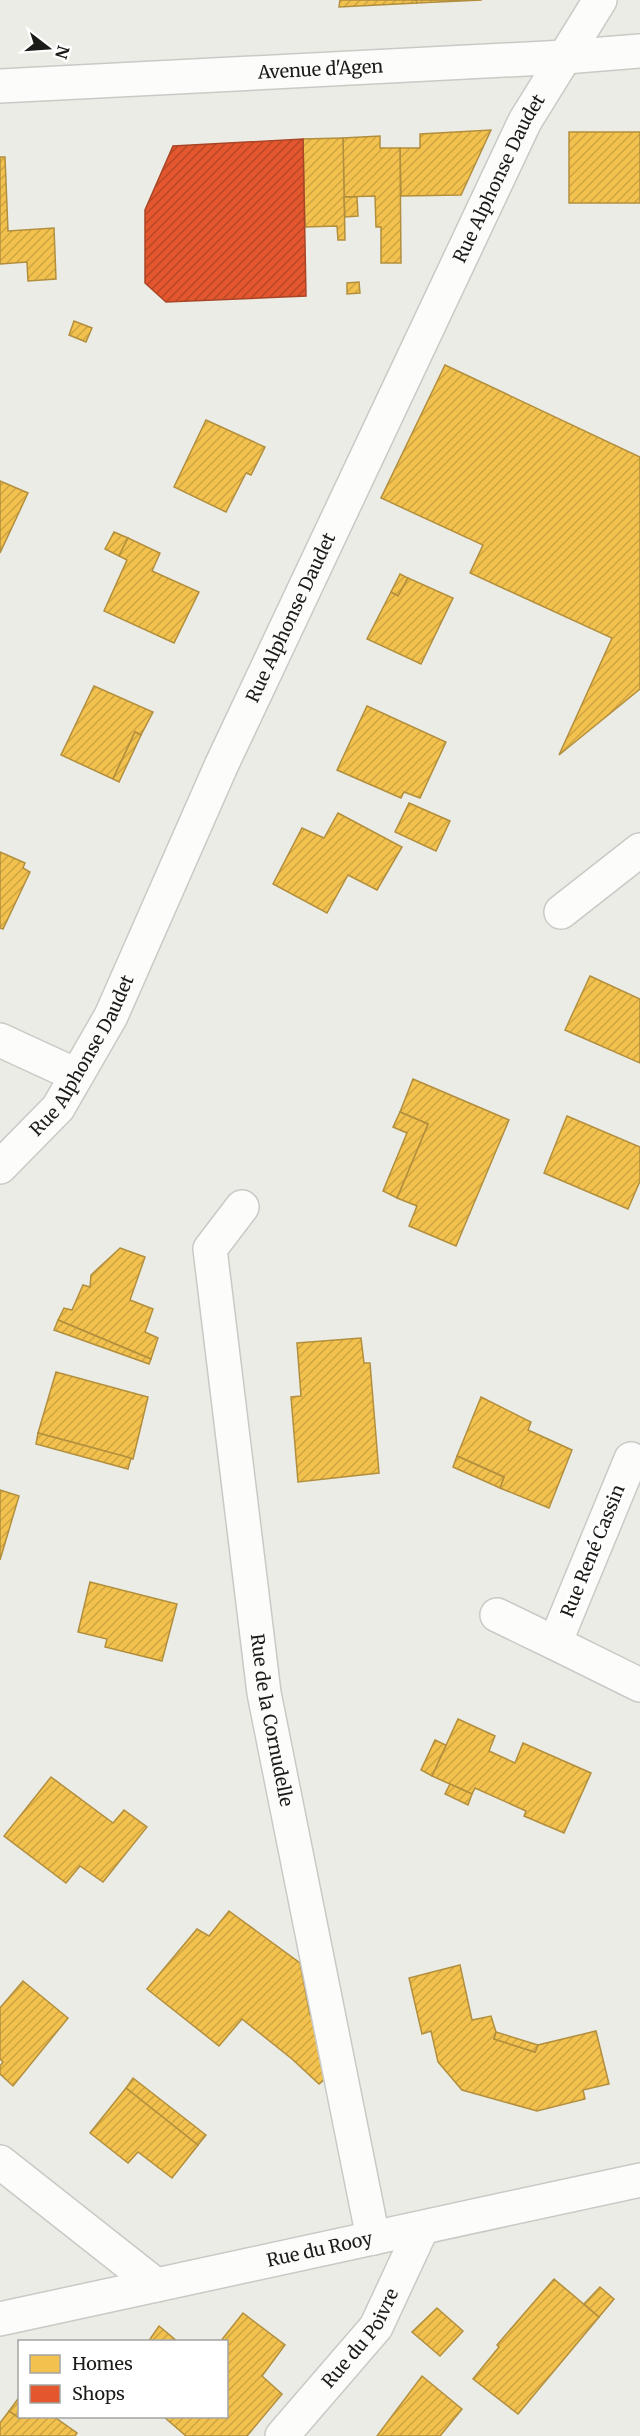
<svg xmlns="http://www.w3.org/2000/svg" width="640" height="2436" font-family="Merriweather,serif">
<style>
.homes{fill:url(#homes-hatch);stroke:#b28f3e;stroke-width:1.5}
.shops{fill:url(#shops-hatch);stroke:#a84527;stroke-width:1.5}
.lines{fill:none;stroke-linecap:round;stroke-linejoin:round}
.minor-casing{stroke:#c9cac5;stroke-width:36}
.secondary-casing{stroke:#c9cac5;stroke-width:36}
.minor{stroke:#fcfcfb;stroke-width:33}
.secondary{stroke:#fcfcfb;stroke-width:33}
.labels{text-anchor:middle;stroke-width:6;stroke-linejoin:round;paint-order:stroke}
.street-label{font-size:18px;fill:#1b1b18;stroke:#fff}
</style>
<defs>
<pattern id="homes-hatch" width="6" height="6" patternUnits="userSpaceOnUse" patternTransform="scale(1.5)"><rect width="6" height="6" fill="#f2c14e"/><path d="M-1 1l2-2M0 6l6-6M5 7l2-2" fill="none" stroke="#cfa543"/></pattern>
<pattern id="shops-hatch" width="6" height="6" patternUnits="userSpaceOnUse" patternTransform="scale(1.5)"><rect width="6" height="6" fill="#e4572e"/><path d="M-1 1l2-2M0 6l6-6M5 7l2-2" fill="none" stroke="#b84726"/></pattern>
</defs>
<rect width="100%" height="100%" fill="#ebece6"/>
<g class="homes">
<polygon points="340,0 416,0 417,3 339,7"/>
<polygon points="416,0 482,0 417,3"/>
<polygon points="491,130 461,195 401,196 400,148 420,148 420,134"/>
<rect x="569" y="132" width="71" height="71"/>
<polygon points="380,136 380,148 400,148 401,263 381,263 381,227 376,227 375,196 344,197 343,138"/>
<polygon points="343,138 345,240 338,240 337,226 305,227 303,139"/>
<polygon points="0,157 5,157 8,231 54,228 56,279 28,281 27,262 0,264"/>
<polygon points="344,197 357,197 358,216 345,217"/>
<polygon points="359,282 360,293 347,294 347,283"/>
<polygon points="74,321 92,328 86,342 69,335"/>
<polygon points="445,365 640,457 640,689 559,755 612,638 470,573 483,545 381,498"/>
<polygon points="206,420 265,447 251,475 246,473 226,512 174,487"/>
<polygon points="0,481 28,493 0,553"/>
<polygon points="114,532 128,538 119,556 105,549"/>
<polygon points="128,538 160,553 152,571 199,592 174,643 104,611 127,560 119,556"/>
<polygon points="400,574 408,578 398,596 391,592"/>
<polygon points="408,578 453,598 421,664 367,639 391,592 398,596"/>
<polygon points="94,686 153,712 141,735 135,732 113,779 61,755"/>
<polygon points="367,706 446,742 420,798 404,792 401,798 337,770"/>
<polygon points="135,732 141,735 119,782 113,779"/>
<polygon points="409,803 450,821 436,851 395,832"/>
<polygon points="338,813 402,847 377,890 348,875 327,913 273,884 302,828 324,838"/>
<polygon points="0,852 25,863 23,868 30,872 3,929 0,928"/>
<polygon points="590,976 640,999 640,1063 565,1030"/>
<polygon points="413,1079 509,1120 456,1246 409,1226 417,1206 397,1198 428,1124 400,1112"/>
<polygon points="400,1112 428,1124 397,1198 383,1191 407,1133 393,1127"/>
<polygon points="567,1116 640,1147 640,1181 628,1209 544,1173"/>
<polygon points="120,1248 145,1257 130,1300 153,1309 145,1332 158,1338 151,1359 58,1320 64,1308 72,1310 83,1285 90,1287 91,1275"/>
<polygon points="58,1320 151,1359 149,1364 54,1330"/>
<polygon points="361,1338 364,1363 370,1363 379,1473 298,1482 291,1397 301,1396 297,1343"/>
<polygon points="56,1372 148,1397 133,1459 38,1433"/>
<polygon points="481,1397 531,1422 528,1430 572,1450 549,1508 500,1488 504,1477 457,1456"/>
<polygon points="38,1433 131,1458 128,1469 36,1444"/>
<polygon points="457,1456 504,1477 500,1488 453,1467"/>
<polygon points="0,1490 19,1496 0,1560"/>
<polygon points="90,1582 177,1604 162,1661 105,1647 107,1639 78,1632"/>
<polygon points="458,1719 495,1736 489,1751 515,1763 523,1743 591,1773 564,1833 524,1816 526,1811 475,1788 472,1794 432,1776"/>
<polygon points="435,1740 446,1745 432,1776 421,1770"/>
<polygon points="51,1777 113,1823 124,1810 147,1827 103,1882 80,1866 66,1883 4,1836"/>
<polygon points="450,1784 472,1794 468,1805 445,1794"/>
<polygon points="229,1911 300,1963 310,2015 321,2023 329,2076 319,2084 292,2059 242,2019 219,2046 147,1989 197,1929 209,1936"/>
<polygon points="460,1965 472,2020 491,2016 496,2032 494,2039 535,2052 538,2045 596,2031 609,2084 583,2090 585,2099 537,2111 462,2090 438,2062 431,2031 422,2034 409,1978"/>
<polygon points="23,1981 68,2018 13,2086 0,2074 0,2066 3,2062 0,2059 0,2008"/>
<polygon points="496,2032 538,2045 535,2052 494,2039"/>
<polygon points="133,2078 206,2135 198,2145 126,2088"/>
<polygon points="126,2088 198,2145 172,2178 138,2152 128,2163 90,2133"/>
<polygon points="554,2279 599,2317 518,2414 473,2379 499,2347 497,2345"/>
<polygon points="600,2287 614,2299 599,2317 584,2304"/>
<polygon points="437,2308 463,2331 440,2356 412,2332"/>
<polygon points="243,2313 285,2345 262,2376 282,2394 247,2436 186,2436 163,2416 226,2416 226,2342 220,2342"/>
<polygon points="159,2326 178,2342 148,2342"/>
<polygon points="422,2376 462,2409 440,2436 377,2436"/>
<polygon points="20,2396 20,2416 19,2418 9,2411"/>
<polygon points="9,2411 19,2418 53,2416 77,2433 75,2436 0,2436 0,2423"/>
</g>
<polygon class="shops" points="303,139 306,296 166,302 145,283 145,210 173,146"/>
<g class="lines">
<g class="minor-casing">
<g id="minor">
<polyline points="561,912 640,850"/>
<polyline points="0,1040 76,1075"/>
<path id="s1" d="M 0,1167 L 58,1108 L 111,1016 L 221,766 L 525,121 L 600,0"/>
<path id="s2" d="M 242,1207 L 210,1249 L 264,1693 L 373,2238"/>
<polyline points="631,1459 555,1643 640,1685"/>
<polyline points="497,1615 555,1643"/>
<polyline points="0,2162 156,2285"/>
<path id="s3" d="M 0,2319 L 640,2180"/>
<path id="s4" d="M 282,2436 L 376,2327 L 422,2228"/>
</g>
</g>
<g class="secondary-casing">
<g id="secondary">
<path id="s5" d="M 0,86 L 565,57 L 640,51"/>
</g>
</g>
<use href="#minor" class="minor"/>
<use href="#secondary" class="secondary"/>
</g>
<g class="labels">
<g class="street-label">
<text dy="6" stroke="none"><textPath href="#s5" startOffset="321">Avenue d'Agen</textPath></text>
<text dy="6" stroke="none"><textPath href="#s1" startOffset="1112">Rue Alphonse Daudet</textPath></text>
<text dy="6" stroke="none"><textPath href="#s1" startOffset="626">Rue Alphonse Daudet</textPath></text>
<text dy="6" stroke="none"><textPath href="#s1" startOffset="140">Rue Alphonse Daudet</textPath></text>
<text transform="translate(593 1551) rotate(-68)" y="6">Rue René Cassin</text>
<text dy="6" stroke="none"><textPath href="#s2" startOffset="528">Rue de la Cornudelle</textPath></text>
<text dy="6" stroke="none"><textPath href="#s3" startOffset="327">Rue du Rooy</textPath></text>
<text dy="6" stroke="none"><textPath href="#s4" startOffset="126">Rue du Poivre</textPath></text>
</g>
</g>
<rect x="18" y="2340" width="210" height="78" fill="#ffffff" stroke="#a4a4a3" stroke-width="1.5"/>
<rect x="30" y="2355" width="30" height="18" fill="#f2c14e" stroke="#a4a4a3" stroke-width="1.5"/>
<text x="72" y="2370" font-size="18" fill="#1b1b18">Homes</text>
<rect x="30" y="2385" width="30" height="18" fill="#e4572e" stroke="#a4a4a3" stroke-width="1.5"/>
<text x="72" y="2400" font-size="18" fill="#1b1b18">Shops</text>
<g transform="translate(48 48) rotate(107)" stroke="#ffffff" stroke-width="4.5" paint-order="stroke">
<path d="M0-4.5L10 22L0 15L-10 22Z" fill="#1b1b18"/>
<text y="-9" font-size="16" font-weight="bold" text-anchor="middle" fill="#1b1b18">N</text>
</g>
</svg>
